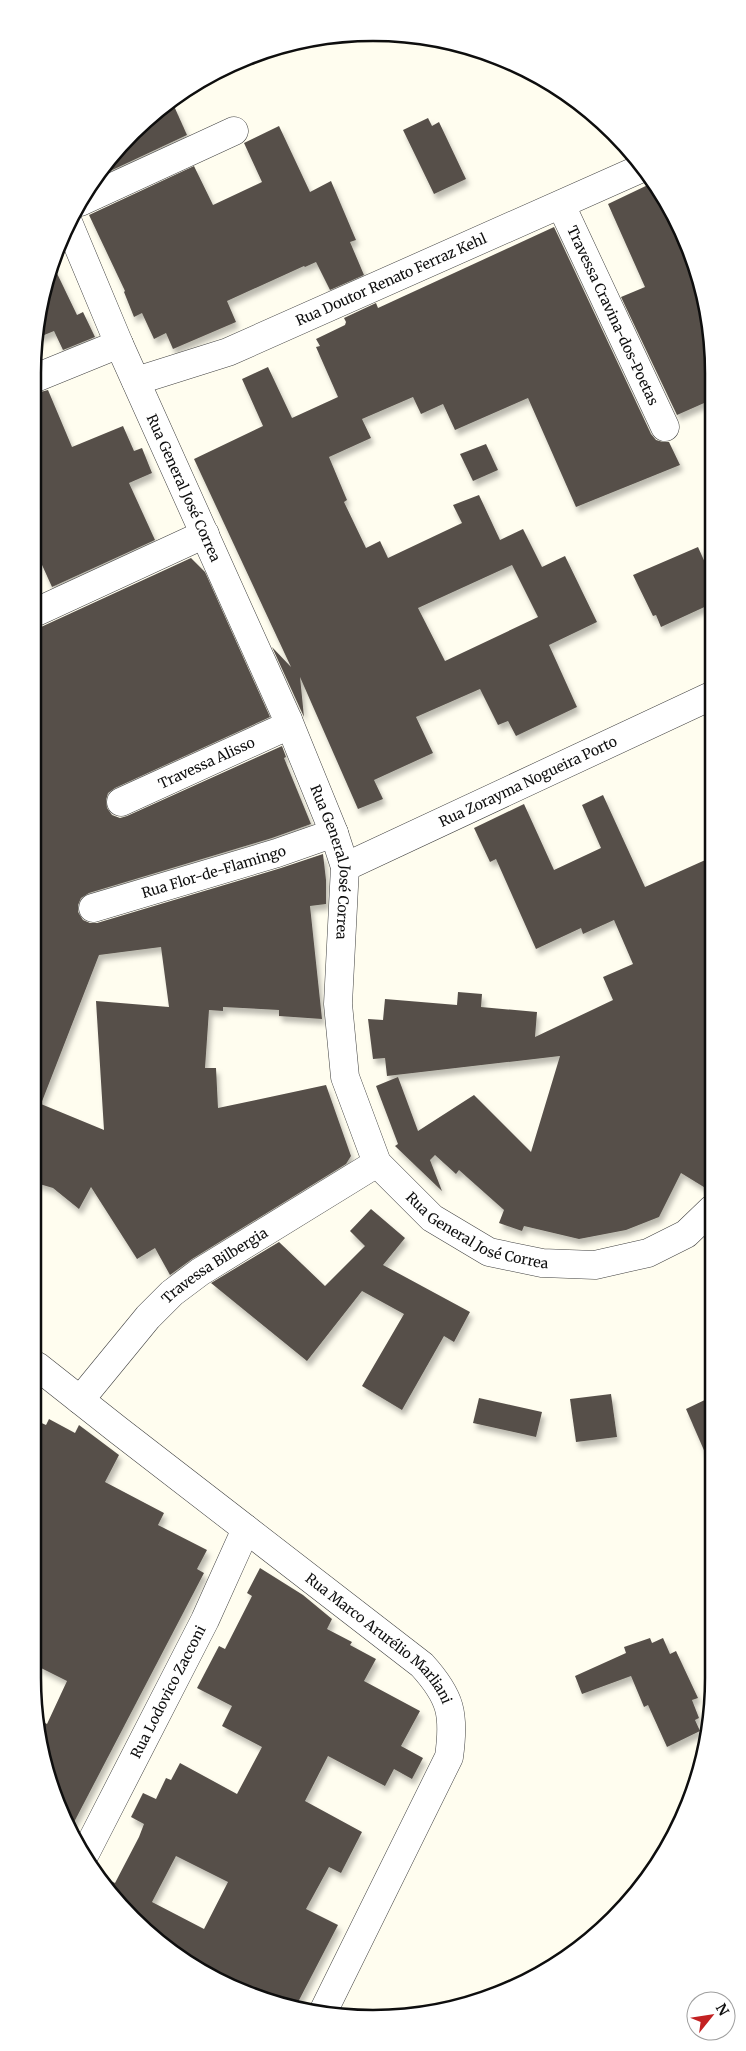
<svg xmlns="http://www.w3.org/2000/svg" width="746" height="2051" font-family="Merriweather,serif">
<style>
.building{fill:#57504a;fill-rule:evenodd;filter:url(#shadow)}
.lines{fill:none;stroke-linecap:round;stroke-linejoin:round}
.minor-casing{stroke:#414141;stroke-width:29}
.minor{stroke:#fff;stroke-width:28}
.labels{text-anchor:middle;stroke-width:5;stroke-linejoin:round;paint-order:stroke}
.street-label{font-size:14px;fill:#0e0e0e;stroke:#fff}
.rim{fill:none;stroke:#0e0e0e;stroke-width:2.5}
</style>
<defs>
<filter id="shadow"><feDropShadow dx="3" dy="5.5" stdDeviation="2.5" flood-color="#0004"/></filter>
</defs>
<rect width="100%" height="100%" fill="#fffdef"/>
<g class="building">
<polygon points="174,106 187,135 108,172 104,164 147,118"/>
<polygon points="428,118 432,126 439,122 466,179 434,194 403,130"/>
<polygon points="279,126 310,192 331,181 356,240 350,242 364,275 330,290 316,262 305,267 304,266 227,301 236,322 173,349 166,333 154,339 142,313 134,317 124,292 125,291 89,215 194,166 213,205 262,182 244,143"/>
<polygon points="652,183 679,223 711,328 711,400 677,415 621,297 645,287 608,204"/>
<path d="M 554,227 L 651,434 L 656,440 L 663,442 L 669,442 L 680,465 L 576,507 L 528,398 L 455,430 L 443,404 L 421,414 L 413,397 L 362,419 L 371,438 L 329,457 L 347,500 L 344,502 L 366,548 L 380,541 L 388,558 L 462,523 L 453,505 L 479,495 L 500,540 L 523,529 L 542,567 L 565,556 L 597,622 L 549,645 L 577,707 L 516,736 L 508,721 L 498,725 L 480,689 L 416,717 L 433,753 L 374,780 L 383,799 L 358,809 L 300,677 L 304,717 L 272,647 L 291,667 L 194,459 L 263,426 L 242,379 L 268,367 L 292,418 L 338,397 L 316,347 L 320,346 L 316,339 L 345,325 L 346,322 L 344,318 L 376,303 L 378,308 ZM 512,565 L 538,617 L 445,661 L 418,608 Z"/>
<polygon points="52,263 77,315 83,312 95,337 63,350 54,331 37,338 44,285"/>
<polygon points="48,390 72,447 123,426 134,451 142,448 152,473 129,483 155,540 52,587 33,545 33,394"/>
<polygon points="486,444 498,470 473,481 460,454"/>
<polygon points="698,547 711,576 711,604 661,627 656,615 653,616 633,575"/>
<path d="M 191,558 L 205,572 L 270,717 L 115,788 L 108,793 L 106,800 L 107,808 L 112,815 L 120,818 L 127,816 L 282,746 L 286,757 L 284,758 L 311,824 L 272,838 L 89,893 L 81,898 L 78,905 L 78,912 L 83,920 L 90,923 L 97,923 L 281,868 L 323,854 L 326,880 L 326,904 L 310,906 L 322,1019 L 279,1016 L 279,1010 L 223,1007 L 223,1011 L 209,1010 L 205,1068 L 216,1068 L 218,1108 L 326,1085 L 351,1156 L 346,1164 L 192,1259 L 170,1275 L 155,1248 L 137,1259 L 91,1187 L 79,1209 L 53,1188 L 36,1183 L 34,628 L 41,627 ZM 161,947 L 169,1007 L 96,1001 L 104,1130 L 41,1104 L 99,955 Z"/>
<polygon points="603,795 645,887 712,857 712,1192 681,1173 659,1217 626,1230 579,1239 524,1226 522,1231 499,1223 504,1210 459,1170 456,1174 435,1155 430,1160 442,1191 395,1146 398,1144 376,1086 398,1077 418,1131 474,1095 531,1152 560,1056 387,1076 385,1058 373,1059 368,1019 383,1020 385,999 457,1005 458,992 482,994 481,1007 537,1012 535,1037 613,1000 603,977 633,964 614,920 583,934 581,928 536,949 496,859 490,862 474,828 524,804 554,870 601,848 582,805"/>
<polygon points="371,1209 405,1238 383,1265 470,1312 454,1342 444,1336 402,1410 362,1386 404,1314 362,1291 307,1361 211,1283 279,1242 325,1286 365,1246 350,1231"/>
<polygon points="611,1394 617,1437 576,1442 570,1399"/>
<polygon points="713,1396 713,1471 686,1409"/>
<polygon points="479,1398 542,1412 536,1437 473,1423"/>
<polygon points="49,1419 75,1433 79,1425 119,1455 105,1482 164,1513 158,1525 207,1550 197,1569 204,1573 71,1828 58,1808 39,1744 39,1720 47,1724 67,1681 39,1667 37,1421 46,1425"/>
<path d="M 260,1568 L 303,1595 L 332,1619 L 327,1629 L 352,1642 L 350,1645 L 376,1659 L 364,1681 L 420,1711 L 401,1746 L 423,1758 L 412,1779 L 394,1769 L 385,1786 L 328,1756 L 305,1801 L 362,1832 L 341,1873 L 329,1867 L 306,1909 L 338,1925 L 296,2006 L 222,1983 L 165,1948 L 117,1903 L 101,1876 L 115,1883 L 139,1837 L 144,1824 L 131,1817 L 143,1793 L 156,1799 L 166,1778 L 171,1780 L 180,1763 L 237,1794 L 262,1747 L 222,1726 L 232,1706 L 197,1688 L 219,1646 L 225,1649 L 252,1596 L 247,1593 ZM 176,1856 L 228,1882 L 204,1929 L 152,1902 Z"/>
<polygon points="650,1638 652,1643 663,1638 670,1654 676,1651 698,1698 692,1700 699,1718 695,1720 700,1731 667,1747 648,1705 644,1707 631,1676 582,1694 575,1676 626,1653 624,1647"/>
</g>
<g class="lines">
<g class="minor-casing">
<g id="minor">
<polyline points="80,202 234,131"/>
<path id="s1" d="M 561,205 L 665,427"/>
<path id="s2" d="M 68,222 L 119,344 L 288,720 L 334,833 L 345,867 L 338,1004 L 345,1077 L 377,1163 L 432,1218 L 489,1252 L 542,1263 L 595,1265 L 648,1253 L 686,1234 L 712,1209"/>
<polyline points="33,379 119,344"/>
<path id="s3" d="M 136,381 L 228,352 L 642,168"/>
<polyline points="34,613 205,534"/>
<path id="s4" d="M 121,802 L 283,728 L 288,720"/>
<path id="s5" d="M 345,867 L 711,696"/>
<path id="s6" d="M 93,908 L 277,853 L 334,833"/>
<path id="s7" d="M 37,1366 L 118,1430 L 422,1665 C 451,1697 455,1714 449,1757 L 322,2014"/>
<path id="s8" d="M 80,1400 L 148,1317 L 172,1293 L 200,1272 L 377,1163"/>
<path id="s9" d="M 86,1852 L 205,1620 L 246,1529"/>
</g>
</g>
<use href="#minor" class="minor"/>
</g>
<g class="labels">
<g class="street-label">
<text dy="5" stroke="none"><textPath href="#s3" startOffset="275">Rua Doutor Renato Ferraz Kehl</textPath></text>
<text dy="5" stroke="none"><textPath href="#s1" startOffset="122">Travessa Cravina-dos-Poetas</textPath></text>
<text dy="5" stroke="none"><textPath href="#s2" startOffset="290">Rua General José Correa</textPath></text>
<text dy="5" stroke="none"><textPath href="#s4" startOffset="94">Travessa Alisso</textPath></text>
<text dy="5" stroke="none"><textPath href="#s5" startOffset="202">Rua Zorayma Nogueira Porto</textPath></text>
<text dy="5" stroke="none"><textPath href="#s2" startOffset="695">Rua General José Correa</textPath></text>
<text dy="5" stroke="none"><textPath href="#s6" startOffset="126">Rua Flor-de-Flamingo</textPath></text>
<text dy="5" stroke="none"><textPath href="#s2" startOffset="1129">Rua General José Correa</textPath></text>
<text dy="5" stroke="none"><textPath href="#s8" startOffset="192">Travessa Bilbergia</textPath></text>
<text dy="5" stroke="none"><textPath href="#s7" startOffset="438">Rua Marco Arurélio Marliani</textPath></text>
<text dy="5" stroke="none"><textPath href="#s9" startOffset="180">Rua Lodovico Zacconi</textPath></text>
</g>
</g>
<path d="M0 0H746V2051H0ZM373 41H373A332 332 0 0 1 705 373V1678A332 332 0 0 1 373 2010H373A332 332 0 0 1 41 1678V373A332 332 0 0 1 373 41Z" fill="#fff" fill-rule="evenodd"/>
<path class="rim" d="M373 41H373A332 332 0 0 1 705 373V1678A332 332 0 0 1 373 2010H373A332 332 0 0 1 41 1678V373A332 332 0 0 1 373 41Z"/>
<g transform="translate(711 2016) rotate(60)"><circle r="24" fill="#ffffff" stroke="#9f9f9f"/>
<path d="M0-4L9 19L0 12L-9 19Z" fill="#c32122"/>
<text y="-8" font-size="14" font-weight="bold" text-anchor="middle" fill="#0e0e0e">N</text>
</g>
</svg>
